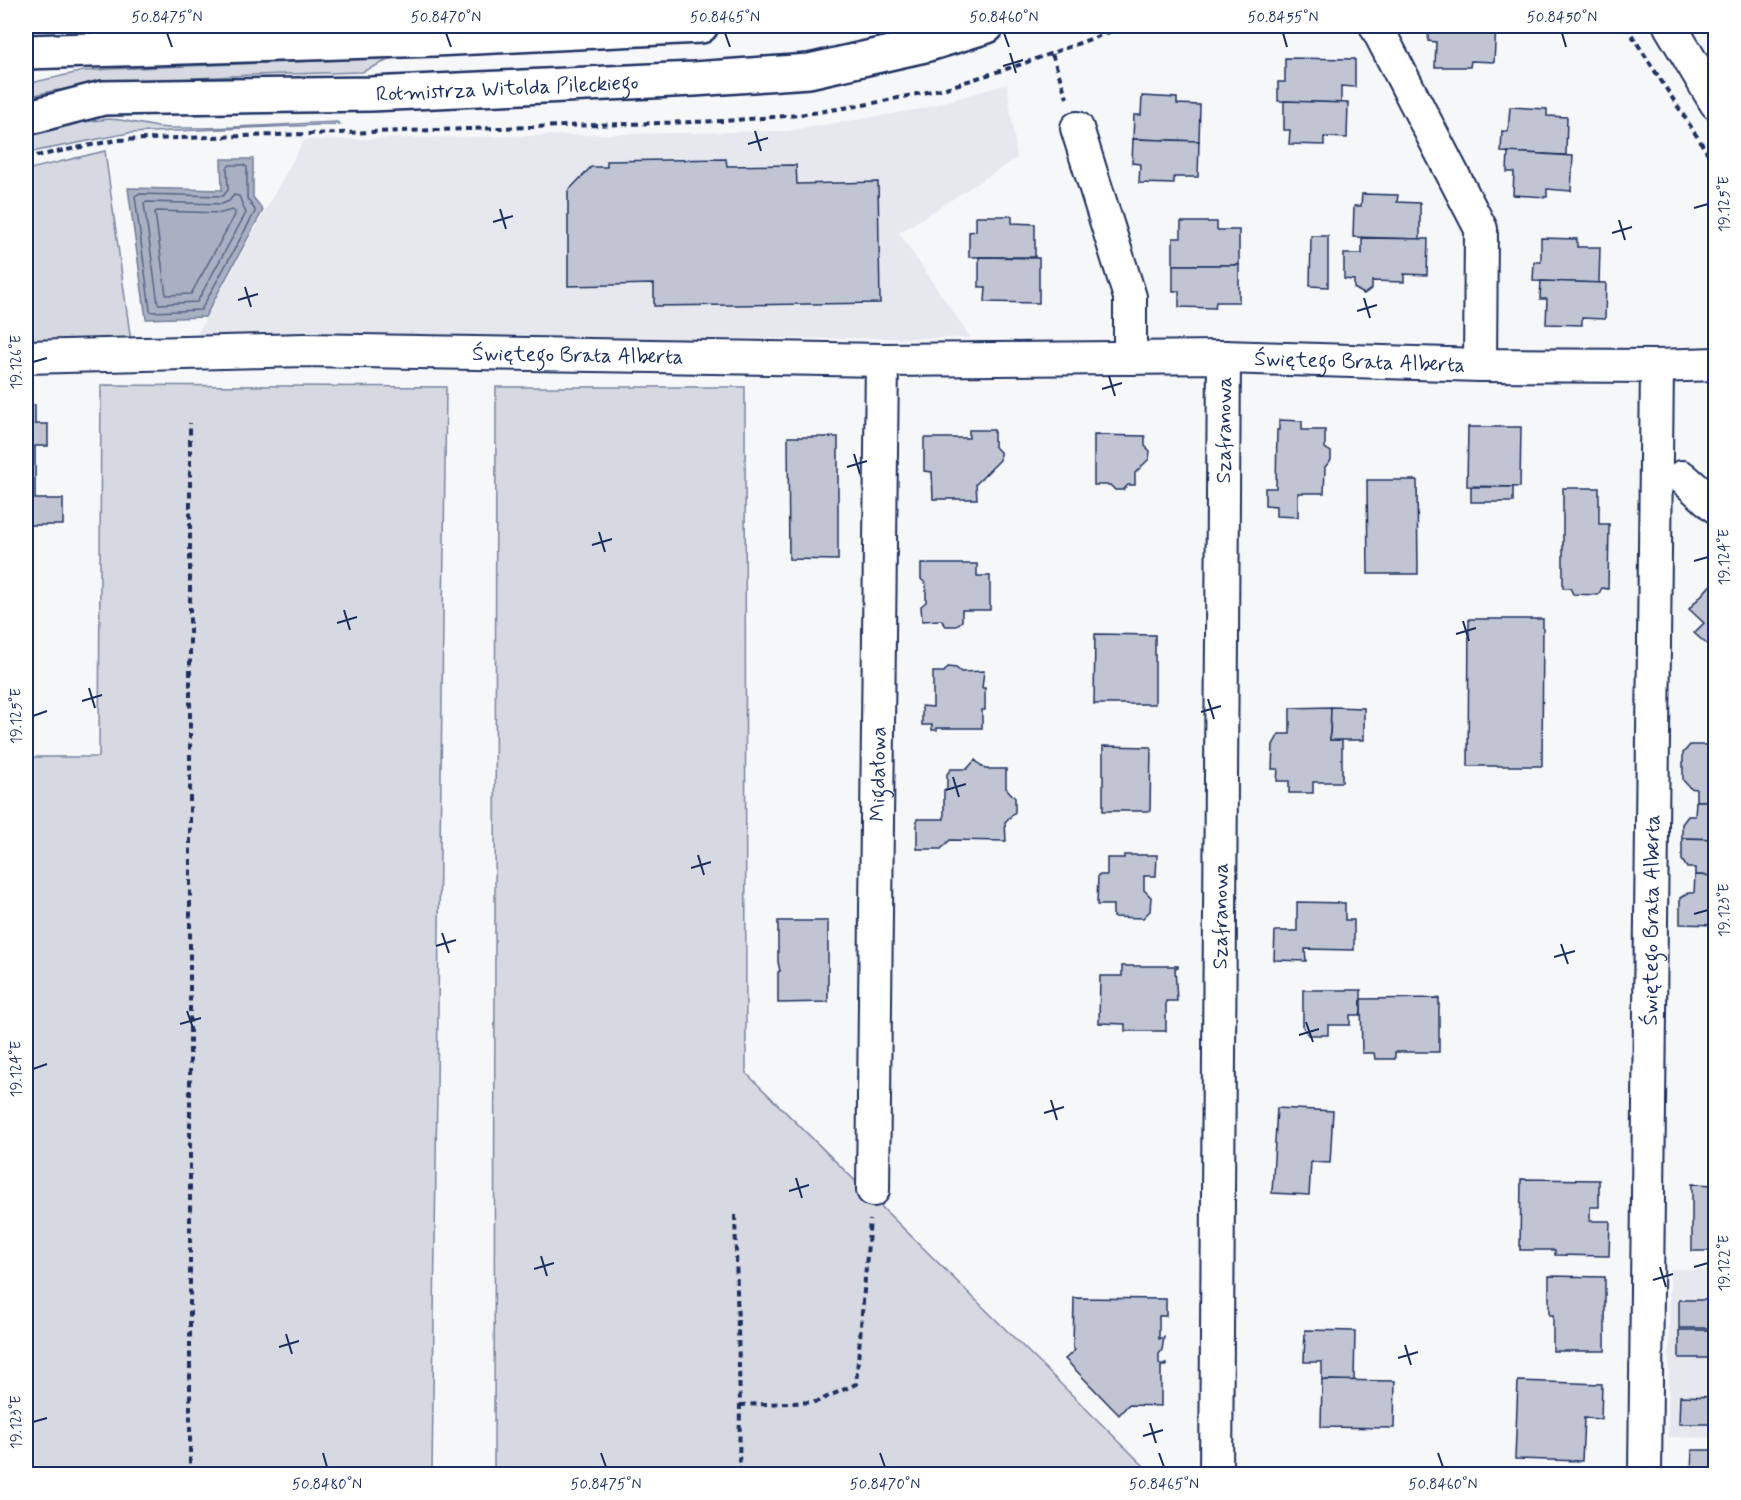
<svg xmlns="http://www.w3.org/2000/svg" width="1741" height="1500" font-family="Mynerve,sans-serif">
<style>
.built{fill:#e6e8ee}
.green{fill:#d6d9e2;stroke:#7884a0;stroke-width:1.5}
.water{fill:#a9b0c1;stroke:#707c99;stroke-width:1.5}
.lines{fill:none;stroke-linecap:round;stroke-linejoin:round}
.shore{stroke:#546386;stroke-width:1.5}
.building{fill:#c0c4d3;stroke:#1b2f5e;stroke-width:1.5}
.minor-casing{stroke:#1b2f5e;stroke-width:36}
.major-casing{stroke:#1b2f5e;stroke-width:38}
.path{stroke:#1b2f5e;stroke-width:4;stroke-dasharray:6 4.5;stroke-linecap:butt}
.minor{stroke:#fff;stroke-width:32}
.major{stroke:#fff;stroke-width:33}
.ticks{fill:none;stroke:#1b2f5e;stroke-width:2}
.labels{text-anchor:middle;stroke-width:4.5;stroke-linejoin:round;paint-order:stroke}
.street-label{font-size:21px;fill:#1b2f5e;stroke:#fff}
.neatline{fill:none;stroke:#1b2f5e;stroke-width:2}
.ticks-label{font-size:15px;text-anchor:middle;fill:#1b2f5e}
</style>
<rect width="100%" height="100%" fill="#f6f7f9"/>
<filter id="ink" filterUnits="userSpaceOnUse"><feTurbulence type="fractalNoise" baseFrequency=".0167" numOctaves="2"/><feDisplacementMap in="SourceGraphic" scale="12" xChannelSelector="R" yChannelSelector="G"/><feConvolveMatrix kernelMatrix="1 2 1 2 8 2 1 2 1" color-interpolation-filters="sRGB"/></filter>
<g filter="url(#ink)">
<g class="built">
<polygon points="1007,84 1017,158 899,233 971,338 194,340 304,140 787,131 921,109"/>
<polygon points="1670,1269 1715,1270 1715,1438 1668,1437"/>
</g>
<g class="green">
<polygon points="26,26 230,26 81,30 26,28"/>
<polygon points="393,58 362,72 250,75 112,83 52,91 26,97 26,84 84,71 112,69"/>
<path d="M 109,119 C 131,120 151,128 173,128 C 228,129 283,124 337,122 L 340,124 L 129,133 L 26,153 L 26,133 L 68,124 Z"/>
<polygon points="105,151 131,342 26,343 26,170"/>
<polygon points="101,385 446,387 432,1474 26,1474 26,757 99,757"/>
<polygon points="496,387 745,387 746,1073 1152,1474 494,1474"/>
</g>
<polygon class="water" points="221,159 253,159 253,197 263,210 205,317 146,319 128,188 222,190"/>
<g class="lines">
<g class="shore">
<polygon points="230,165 244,165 247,167 247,198 255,210 255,212 201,310 152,312 150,310 135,196 138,194 223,196 228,190 227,168"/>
<polygon points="234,195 239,196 246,213 197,302 158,304 144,203 147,202 222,204 229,201"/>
<polygon points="232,210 235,212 235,215 191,294 166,295 155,212 157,211 221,213"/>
</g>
</g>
<g class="building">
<polygon points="1429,26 1496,26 1494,62 1471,61 1470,67 1435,67 1436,42 1428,41"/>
<polygon points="1285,58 1355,59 1355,87 1341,86 1341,103 1278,101 1278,82 1285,82"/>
<polygon points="1142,96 1177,98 1177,104 1200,105 1199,141 1133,139 1134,115 1141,115"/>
<polygon points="1284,101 1348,103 1347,138 1324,137 1324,145 1289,144 1290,130 1284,130"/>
<polygon points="1510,107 1547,109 1547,116 1567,117 1566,155 1501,152 1502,131 1508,132"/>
<polygon points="1133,139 1199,141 1198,177 1174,177 1174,184 1139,183 1140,164 1132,163"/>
<polygon points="1508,152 1573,156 1571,191 1547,189 1547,197 1513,195 1514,172 1507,172"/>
<polygon points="726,159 727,166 796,165 797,184 878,182 880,303 654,306 654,284 568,286 568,191 591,167 607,167 607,161"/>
<polygon points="1362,194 1398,195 1397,202 1420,203 1420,239 1353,237 1354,206 1361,206"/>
<polygon points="976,216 1012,216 1012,223 1035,224 1035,257 969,257 969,232 976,231"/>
<polygon points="1181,222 1217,222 1217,230 1239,230 1239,265 1173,265 1173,238 1181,238"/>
<polygon points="1311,236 1328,236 1328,287 1310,286"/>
<polygon points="1362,238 1428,239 1427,275 1404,274 1404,282 1372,281 1372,288 1364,294 1354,288 1354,280 1344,279 1344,254 1362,254"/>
<polygon points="1541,238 1577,239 1577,247 1600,247 1599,283 1533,281 1534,262 1541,262"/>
<polygon points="979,257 1039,258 1039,303 985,302 986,287 979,287"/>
<polygon points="1173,265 1239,265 1239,302 1216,302 1215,308 1179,307 1179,291 1173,291"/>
<polygon points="1541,281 1606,283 1605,319 1582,318 1582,325 1546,324 1547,299 1540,299"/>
<polygon points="26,405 35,405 35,424 48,424 48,446 35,446 35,499 63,499 63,525 26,525"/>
<polygon points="1279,420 1302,421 1302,430 1325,430 1325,448 1331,452 1331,460 1325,467 1324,493 1298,493 1298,517 1276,516 1276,506 1265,505 1265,488 1276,488 1277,430 1279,430"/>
<polygon points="1716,426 1716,441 1709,434"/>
<polygon points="1468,427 1521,427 1520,487 1467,486"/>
<polygon points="969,430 994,430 994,446 1000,452 1000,460 976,484 977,499 933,499 932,472 924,471 924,438 969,438"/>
<polygon points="1094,435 1145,436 1145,446 1150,451 1149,459 1135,473 1135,485 1128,485 1123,490 1115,490 1110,485 1094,485"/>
<polygon points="788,437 838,437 838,560 789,559"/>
<polygon points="1367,480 1417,480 1418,574 1368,574"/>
<rect x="1471" y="487" width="42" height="15"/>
<polygon points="1563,488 1599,488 1599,524 1609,524 1608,589 1602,588 1598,595 1573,594 1570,588 1563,588"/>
<polygon points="921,564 977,564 977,576 990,576 990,610 962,610 962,621 956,626 946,626 941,620 922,621 921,606 926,602 926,584 921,579"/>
<polygon points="1716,579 1716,642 1711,648 1694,633 1704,623 1689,609"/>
<polygon points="1469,619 1543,619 1542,766 1468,766"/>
<polygon points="1095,634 1155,635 1155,704 1094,704"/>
<polygon points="948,667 956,668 961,672 984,671 982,688 985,688 985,710 982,710 982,728 937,728 937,730 932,730 932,725 922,725 922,706 933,707 933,672 944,672"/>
<polygon points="1331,707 1330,740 1342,740 1342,782 1313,782 1313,793 1289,793 1289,781 1277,781 1278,769 1272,769 1273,745 1279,734 1290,734 1290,708"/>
<polygon points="1331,707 1364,708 1364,740 1330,740"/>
<polygon points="1690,745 1708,745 1716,754 1716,801 1696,801 1696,789 1690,788 1683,780 1683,753"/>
<polygon points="1103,746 1151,747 1150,811 1103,811"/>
<polygon points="975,760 985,769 1006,769 1006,788 1015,798 1015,812 1005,822 1006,841 950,840 941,849 917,849 917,819 944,819 944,790 947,788 947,774 951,769 967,769"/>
<polygon points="1696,801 1716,801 1716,839 1682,838 1682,824 1688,816 1695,816"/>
<polygon points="1682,838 1716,839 1716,876 1695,875 1695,868 1687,868 1682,860"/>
<polygon points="1124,855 1157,855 1156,876 1144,876 1144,890 1151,897 1150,911 1143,918 1113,917 1113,905 1097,905 1098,875 1107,875 1107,858 1124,858"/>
<polygon points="1695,875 1716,876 1716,925 1680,924 1680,898 1688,893 1694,893"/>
<polygon points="1297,902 1345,903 1345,920 1354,920 1354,950 1305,949 1306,961 1274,960 1275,931 1297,931"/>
<polygon points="778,921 828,921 828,1002 778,1003 778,972 780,971 778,962"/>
<polygon points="1122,966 1178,966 1178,968 1175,968 1177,1001 1166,1001 1166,1031 1125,1031 1125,1024 1099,1023 1100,976 1122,976"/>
<polygon points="1303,990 1361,990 1361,1015 1350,1015 1350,1025 1328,1025 1328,1035 1308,1035 1303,1027"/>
<polygon points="1439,998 1439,1052 1395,1052 1395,1059 1375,1059 1374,1053 1362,1053 1361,999"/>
<polygon points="1277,1108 1333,1111 1330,1163 1311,1162 1309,1195 1272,1193"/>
<polygon points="1521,1179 1599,1180 1599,1207 1590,1207 1590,1221 1610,1221 1609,1256 1555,1255 1555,1250 1520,1250"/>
<polygon points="1692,1184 1716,1185 1716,1251 1692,1251"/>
<polygon points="1549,1276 1605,1277 1605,1351 1553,1351 1553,1315 1549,1315"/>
<polygon points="1074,1298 1166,1299 1166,1316 1159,1316 1159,1339 1164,1337 1162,1350 1159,1354 1159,1364 1166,1364 1166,1366 1161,1366 1161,1406 1128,1405 1119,1415 1065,1359 1075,1350 1073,1348"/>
<rect x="1679" y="1300" width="37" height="28"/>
<polygon points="1305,1330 1355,1331 1354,1381 1322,1380 1322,1362 1304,1362"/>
<rect x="1679" y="1330" width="37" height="28"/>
<polygon points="1322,1380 1395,1381 1394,1428 1321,1427"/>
<polygon points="1518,1381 1602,1384 1601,1419 1584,1418 1582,1461 1515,1459"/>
<polygon points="1680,1396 1716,1397 1716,1424 1679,1424"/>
<polygon points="1692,1450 1716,1450 1716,1474 1691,1474"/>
</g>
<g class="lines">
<g class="minor-casing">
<g id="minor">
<polyline points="1376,26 1481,229 1480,365"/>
<polyline points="1670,26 1716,103"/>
<polyline points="1077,128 1130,297 1130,358"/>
<path id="s1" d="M 26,357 L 305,350 L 882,360 L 1224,357 L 1480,365 L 1657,366 L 1716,364"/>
<polyline points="1682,477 1716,507"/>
<path id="s2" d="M 873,1190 L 882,360"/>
<path id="s3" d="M 1216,1474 L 1224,357"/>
<path id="s4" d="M 1645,1474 L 1657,366"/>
</g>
</g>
<g class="major-casing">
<g id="major">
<polyline points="26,52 435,39 701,26"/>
<path id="s5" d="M 26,118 L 103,98 L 371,94 L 694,79 L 809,71 L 925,45 L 987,26"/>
</g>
</g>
<g class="path">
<polyline points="1626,26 1716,166"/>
<polyline points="1052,54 1067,98"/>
<polyline points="26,158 117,140 723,121 799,115 869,104 946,88 1022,64 1126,26"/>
<polyline points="735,1215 740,1405 739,1474"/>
<polyline points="740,1405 816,1402 856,1384 870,1220"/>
<polyline points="190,1474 190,423"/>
</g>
<use href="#minor" class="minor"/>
<use href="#major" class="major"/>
</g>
</g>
<path class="ticks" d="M 167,33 L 172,47M 446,33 L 451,47M 725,33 L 730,47M 1004,33 L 1009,47M 1283,33 L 1287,47M 1562,33 L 1566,47M 1010,53 L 1016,73M 1003,66 L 1023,60M 755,131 L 761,151M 748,144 L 768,138M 1694,208 L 1708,204M 500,209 L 506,229M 1619,220 L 1625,240M 493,222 L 513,216M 1612,233 L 1632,227M 245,287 L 251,307M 1364,298 L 1370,318M 238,300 L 258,294M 1357,311 L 1377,305M 33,362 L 47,358M 1109,376 L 1115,396M 1102,389 L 1122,383M 854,454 L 860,474M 847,467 L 867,461M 599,532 L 605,552M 592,545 L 612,539M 1694,561 L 1708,557M 344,610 L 350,630M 1463,621 L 1469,641M 337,623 L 357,617M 1456,634 L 1476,628M 89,688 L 95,708M 1208,699 L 1214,719M 82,701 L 102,695M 1201,712 L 1221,706M 33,716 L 47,711M 953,777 L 959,797M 946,790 L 966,784M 698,855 L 704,875M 691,868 L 711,862M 1694,914 L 1708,910M 442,933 L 449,953M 1561,944 L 1568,964M 436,946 L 456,940M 1554,957 L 1575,951M 187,1011 L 194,1031M 1306,1022 L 1313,1042M 180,1024 L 201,1018M 1299,1035 L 1319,1029M 33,1069 L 47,1064M 1051,1100 L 1057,1120M 1044,1113 L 1064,1107M 796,1178 L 802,1198M 789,1191 L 809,1185M 541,1256 L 547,1276M 1660,1267 L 1666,1287M 1694,1267 L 1708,1263M 534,1269 L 554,1263M 1653,1280 L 1673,1274M 286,1334 L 292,1354M 1405,1345 L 1411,1365M 279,1347 L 299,1341M 1398,1358 L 1418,1352M 33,1422 L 47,1418M 1150,1423 L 1156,1443M 1143,1436 L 1163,1430M 323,1453 L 327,1467M 601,1453 L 606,1467M 880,1453 L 885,1467M 1159,1453 L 1164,1467M 1438,1453 L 1443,1467"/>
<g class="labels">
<g class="street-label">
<text dy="7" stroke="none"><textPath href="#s5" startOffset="484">Rotmistrza Witolda Pileckiego</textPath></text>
<text dy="7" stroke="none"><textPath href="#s1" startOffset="552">Świętego Brata Alberta</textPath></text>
<text dy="7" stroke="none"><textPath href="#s1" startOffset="1334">Świętego Brata Alberta</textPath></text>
<text dy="7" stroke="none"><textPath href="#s3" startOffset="1044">Szafranowa</textPath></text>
<text dy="7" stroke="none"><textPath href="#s2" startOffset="416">Migdałowa</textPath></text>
<text dy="7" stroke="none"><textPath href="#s3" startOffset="558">Szafranowa</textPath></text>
<text dy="7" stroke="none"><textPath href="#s4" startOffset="554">Świętego Brata Alberta</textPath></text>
</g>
</g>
<rect width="1741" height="1500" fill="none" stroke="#fff" stroke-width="66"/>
<rect x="33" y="33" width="1675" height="1434" class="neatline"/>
<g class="ticks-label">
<text x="167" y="22">50.8475°N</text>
<text x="446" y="22">50.8470°N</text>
<text x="725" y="22">50.8465°N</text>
<text x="1004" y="22">50.8460°N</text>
<text x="1283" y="22">50.8455°N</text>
<text x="1562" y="22">50.8450°N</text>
<text transform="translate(1724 204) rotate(-90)" y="5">19.125°E</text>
<text transform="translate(16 362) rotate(-90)" y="5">19.126°E</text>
<text transform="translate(1724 557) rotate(-90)" y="5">19.124°E</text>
<text transform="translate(16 716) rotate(-90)" y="5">19.125°E</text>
<text transform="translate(1724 910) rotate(-90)" y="5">19.123°E</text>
<text transform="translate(16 1069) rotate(-90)" y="5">19.124°E</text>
<text transform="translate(1724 1263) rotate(-90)" y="5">19.122°E</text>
<text transform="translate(16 1422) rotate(-90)" y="5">19.123°E</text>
<text x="327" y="1489">50.8480°N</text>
<text x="606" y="1489">50.8475°N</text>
<text x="885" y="1489">50.8470°N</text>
<text x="1164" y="1489">50.8465°N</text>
<text x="1443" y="1489">50.8460°N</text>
</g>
</svg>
